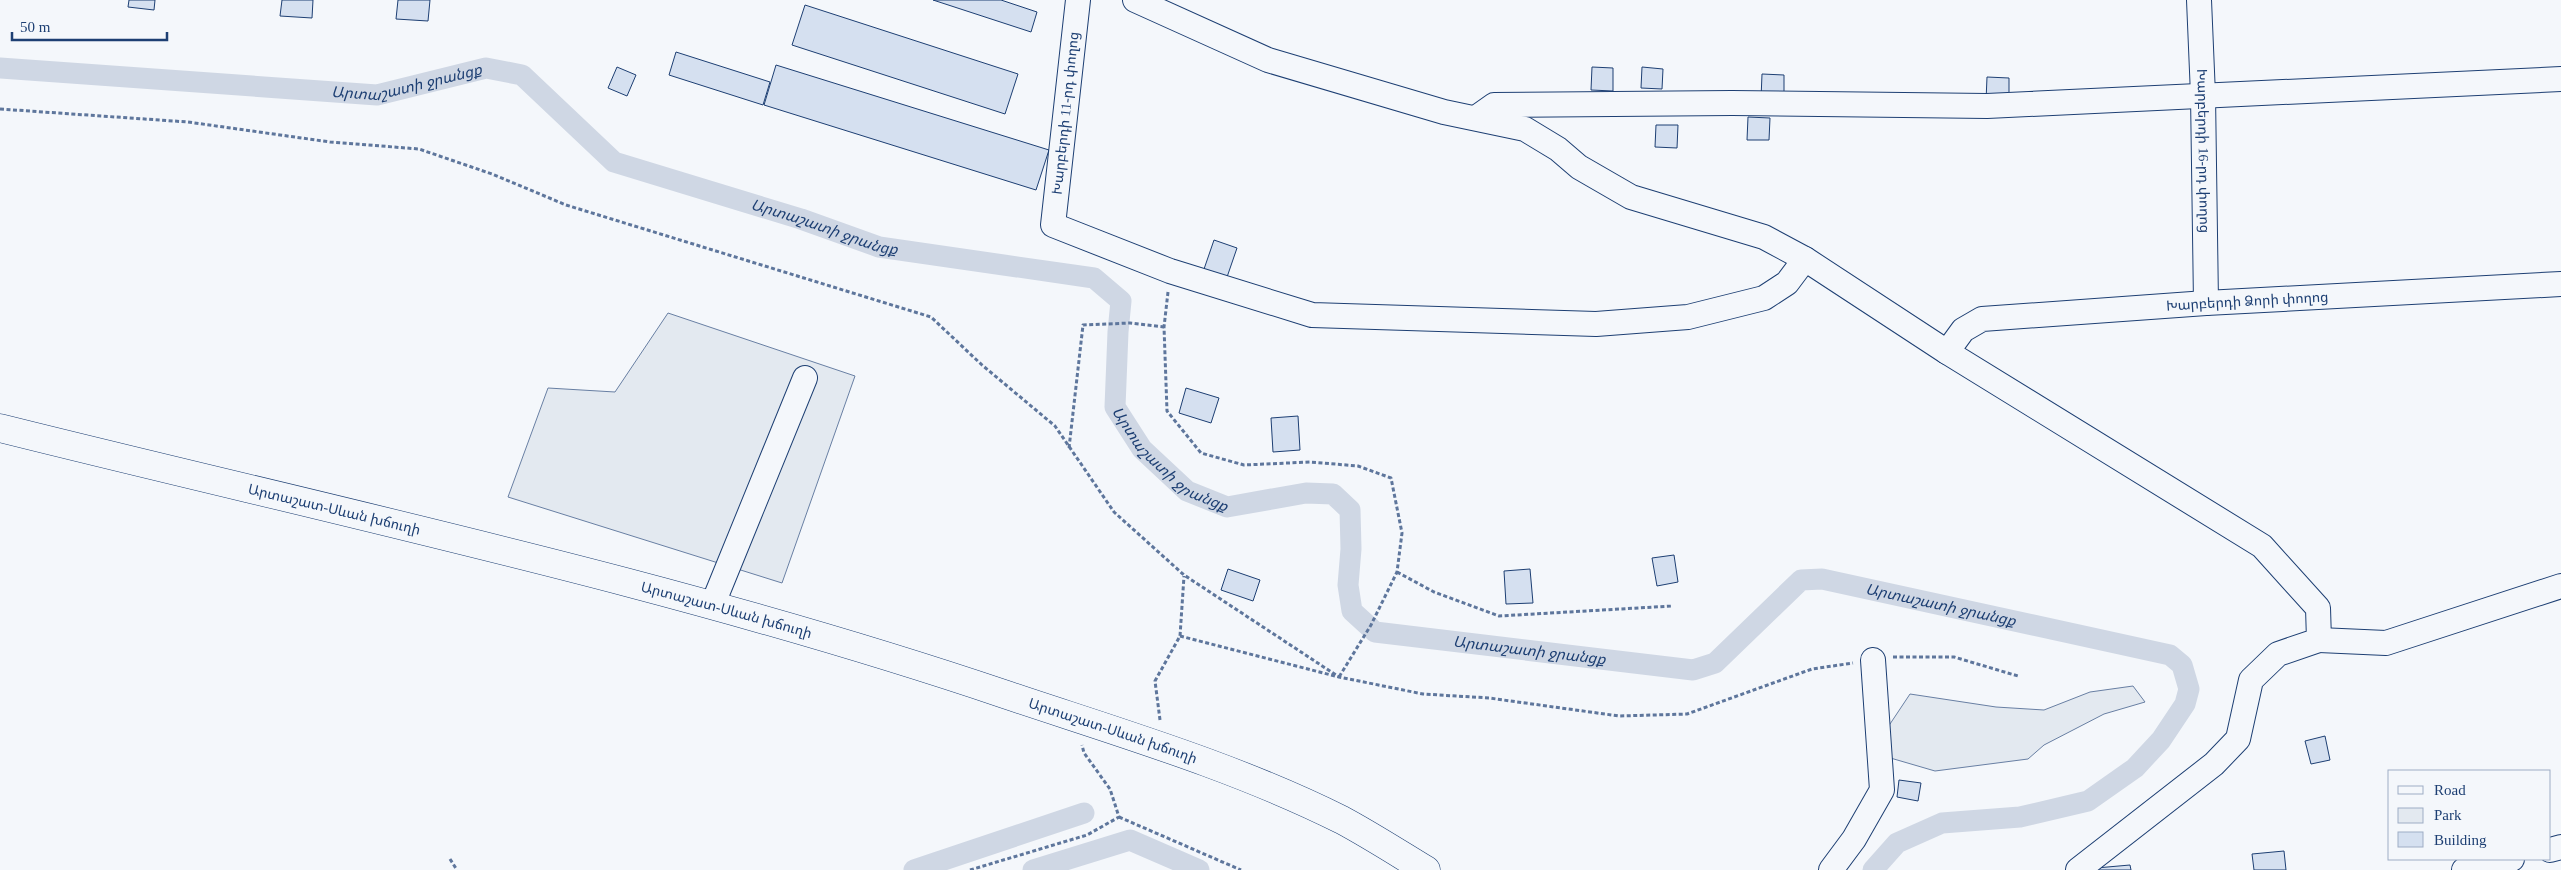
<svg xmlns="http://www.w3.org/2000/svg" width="2561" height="870" font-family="'Times New Roman','Noto Sans Armenian',serif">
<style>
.green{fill:#e3e9f0;stroke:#687fa3}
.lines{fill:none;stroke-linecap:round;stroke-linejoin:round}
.canal{stroke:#cfd7e4;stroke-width:21}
.building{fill:#d5e0f0;stroke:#1d3f73}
.minor-casing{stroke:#1d3f73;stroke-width:26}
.major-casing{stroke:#1d3f73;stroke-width:29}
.path{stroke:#5e769c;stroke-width:3;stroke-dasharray:4 2.5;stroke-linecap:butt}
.minor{stroke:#f4f7fb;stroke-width:24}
.major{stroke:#f4f7fb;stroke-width:28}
.labels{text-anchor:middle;stroke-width:4;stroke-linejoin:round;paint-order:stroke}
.street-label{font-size:14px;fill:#1d3f73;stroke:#f4f7fb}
.water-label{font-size:15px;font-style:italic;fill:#1d3f73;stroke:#f4f7fb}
</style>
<rect width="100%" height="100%" fill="#f4f7fb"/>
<g class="green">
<polygon points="668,313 855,376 782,583 508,497 548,388 615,392"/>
<polygon points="2133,686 2145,702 2104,714 2044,745 2028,759 1935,771 1887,757 1884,733 1910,694 1996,707 2044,710 2090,692"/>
</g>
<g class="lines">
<g class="canal">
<path id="s1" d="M 0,68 L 377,95 L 486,68 L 522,75 L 614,162 L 801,219 L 879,247 L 1094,278 L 1121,301 L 1118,332 L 1115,407 L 1142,449 L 1187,491 L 1227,507 L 1306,493 L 1333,494 L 1350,510 L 1351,549 L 1348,585 L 1352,611 L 1375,632 L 1693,670 L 1715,663 L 1801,580 L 1822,579 L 2170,655 L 2182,665 L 2189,689 L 2185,704 L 2161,740 L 2135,768 L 2088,801 L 2020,817 L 1942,823 L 1897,843 L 1873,870"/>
<polyline points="914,870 1084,813"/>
<polyline points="1033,870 1130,840 1199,870"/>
</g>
</g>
<g class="building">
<polygon points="129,0 155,0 154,10 128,7"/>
<polygon points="282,0 313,0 312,18 280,16"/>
<polygon points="398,0 430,0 428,21 396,19"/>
<polygon points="933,0 1001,0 1037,12 1031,32"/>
<polygon points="805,5 1018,74 1005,114 792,45"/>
<polygon points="676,52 770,82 763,105 669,75"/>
<polygon points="776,65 1049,150 1036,190 764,105"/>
<polygon points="617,67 636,75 627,96 608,88"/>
<polygon points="1592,67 1613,68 1613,91 1591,90"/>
<polygon points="1642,67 1663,69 1662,89 1641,88"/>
<polygon points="1762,74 1784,75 1784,100 1761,99"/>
<polygon points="1987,77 2009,78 2009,102 1986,101"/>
<polygon points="1748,117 1770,118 1769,140 1747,140"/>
<polygon points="1656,125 1678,125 1677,148 1655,147"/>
<polygon points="1214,240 1237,248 1226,280 1203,272"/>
<polygon points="1186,388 1219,398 1211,423 1179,413"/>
<polygon points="1298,416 1300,450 1273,452 1271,418"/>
<polygon points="1674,555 1678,582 1657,586 1652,558"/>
<polygon points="1228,569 1260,580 1253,601 1221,590"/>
<polygon points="1530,569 1533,603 1506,604 1504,571"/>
<polygon points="2325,736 2330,760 2311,764 2305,741"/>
<polygon points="1899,780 1921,783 1918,801 1897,797"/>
<polygon points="2284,851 2286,870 2254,870 2252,854"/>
<polygon points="2130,865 2131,870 2096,870 2096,868"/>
</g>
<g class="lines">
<g class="minor-casing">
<g id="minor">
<polyline points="1078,0 1053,225 1170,271 1312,315 1596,324 1688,317 1764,298 1787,283 1805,259"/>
<polyline points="1135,0 1268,60 1444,112 1525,129 1558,149 1579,167 1631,197 1764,237 1805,259 1947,352 2262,546 2318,608 2319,640 2278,654 2251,680 2238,739 2214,764 2078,870"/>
<path id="s2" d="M 2199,0 L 2203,95 L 2206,303"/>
<polyline points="1477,117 1494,105 1732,103 1987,106 2561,79"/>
<path id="s3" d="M 1947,352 L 1963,330 L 1982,319 L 2206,303 L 2561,284"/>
<polyline points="712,606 805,378"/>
<polyline points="2319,640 2386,643 2561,586"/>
<polyline points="2550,850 2561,847"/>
<polyline points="1831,870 1854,839 1882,790 1873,660"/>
<polyline points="2464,870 2512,859"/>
</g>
</g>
<g class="major-casing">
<g id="major">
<path id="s4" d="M 0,428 C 336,512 675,583 1004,694 C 1117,732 1234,766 1342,820 C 1370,835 1398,853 1426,870"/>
</g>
</g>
<g class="path">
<polyline points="0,109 188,122 330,142 419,149 492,174 566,205 931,317 982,365 1055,426 1114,512 1184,575 1339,677"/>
<polyline points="1168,292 1164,327 1167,411 1201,453 1244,465 1310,462 1358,466 1391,478 1402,533 1397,572 1371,625 1339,677"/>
<polyline points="1069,448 1083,325 1130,323 1164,327"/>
<polyline points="1397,572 1434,592 1499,616 1673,606"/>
<polyline points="1180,636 1339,677 1423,694 1489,698 1619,716 1687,714 1812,669 1853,663"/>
<polyline points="1893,657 1954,657 2018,676"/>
<polyline points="1160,720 1155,681 1180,636 1184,576"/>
<polyline points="1119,817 1241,870"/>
<polyline points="450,859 457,870"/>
<polyline points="970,870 1087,835 1119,817 1110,789 1084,753 1082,745"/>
</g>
<use href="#minor" class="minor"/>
<use href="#major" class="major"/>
</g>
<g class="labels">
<g class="street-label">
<text transform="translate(1065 113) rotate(-84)" y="5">Խարբերդի 11-րդ փողոց</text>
<text dy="5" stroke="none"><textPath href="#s2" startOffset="151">Խարբերդի 16-րդ փողոց</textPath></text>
<text dy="5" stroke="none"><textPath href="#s3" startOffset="315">Խարբերդի Ձորի փողոց</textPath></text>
<text dy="5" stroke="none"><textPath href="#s4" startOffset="344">Արտաշատ-Սևան խճուղի</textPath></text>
<text dy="5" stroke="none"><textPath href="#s4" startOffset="749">Արտաշատ-Սևան խճուղի</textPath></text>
<text dy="5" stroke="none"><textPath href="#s4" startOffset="1154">Արտաշատ-Սևան խճուղի</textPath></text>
</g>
<g class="water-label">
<text dy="5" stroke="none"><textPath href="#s1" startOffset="409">Արտաշատի ջրանցք</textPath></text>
<text dy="5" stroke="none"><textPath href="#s1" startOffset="874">Արտաշատի ջրանցք</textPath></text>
<text dy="5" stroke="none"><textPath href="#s1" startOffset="1369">Արտաշատի ջրանցք</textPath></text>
<text dy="5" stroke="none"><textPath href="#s1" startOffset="2314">Արտաշատի ջրանցք</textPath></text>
<text dy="5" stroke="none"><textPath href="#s1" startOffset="1864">Արտաշատի ջրանցք</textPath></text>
</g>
</g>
<rect x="2388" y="770" width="162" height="90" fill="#f4f7fb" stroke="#9eadc5"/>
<rect x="2398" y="786" width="25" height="8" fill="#f4f7fb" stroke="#9eadc5"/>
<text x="2434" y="795" font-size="15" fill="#1d3f73">Road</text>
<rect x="2398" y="808" width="25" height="15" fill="#e3e9f0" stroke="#9eadc5"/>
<text x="2434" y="820" font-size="15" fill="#1d3f73">Park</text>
<rect x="2398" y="832" width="25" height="15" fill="#d5e0f0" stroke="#9eadc5"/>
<text x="2434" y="845" font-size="15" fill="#1d3f73">Building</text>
<path d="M12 32v8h155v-8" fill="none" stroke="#1d3f73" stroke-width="2.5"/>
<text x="20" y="32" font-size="15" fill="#1d3f73" stroke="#f4f7fb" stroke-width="4" paint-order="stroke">50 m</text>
</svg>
